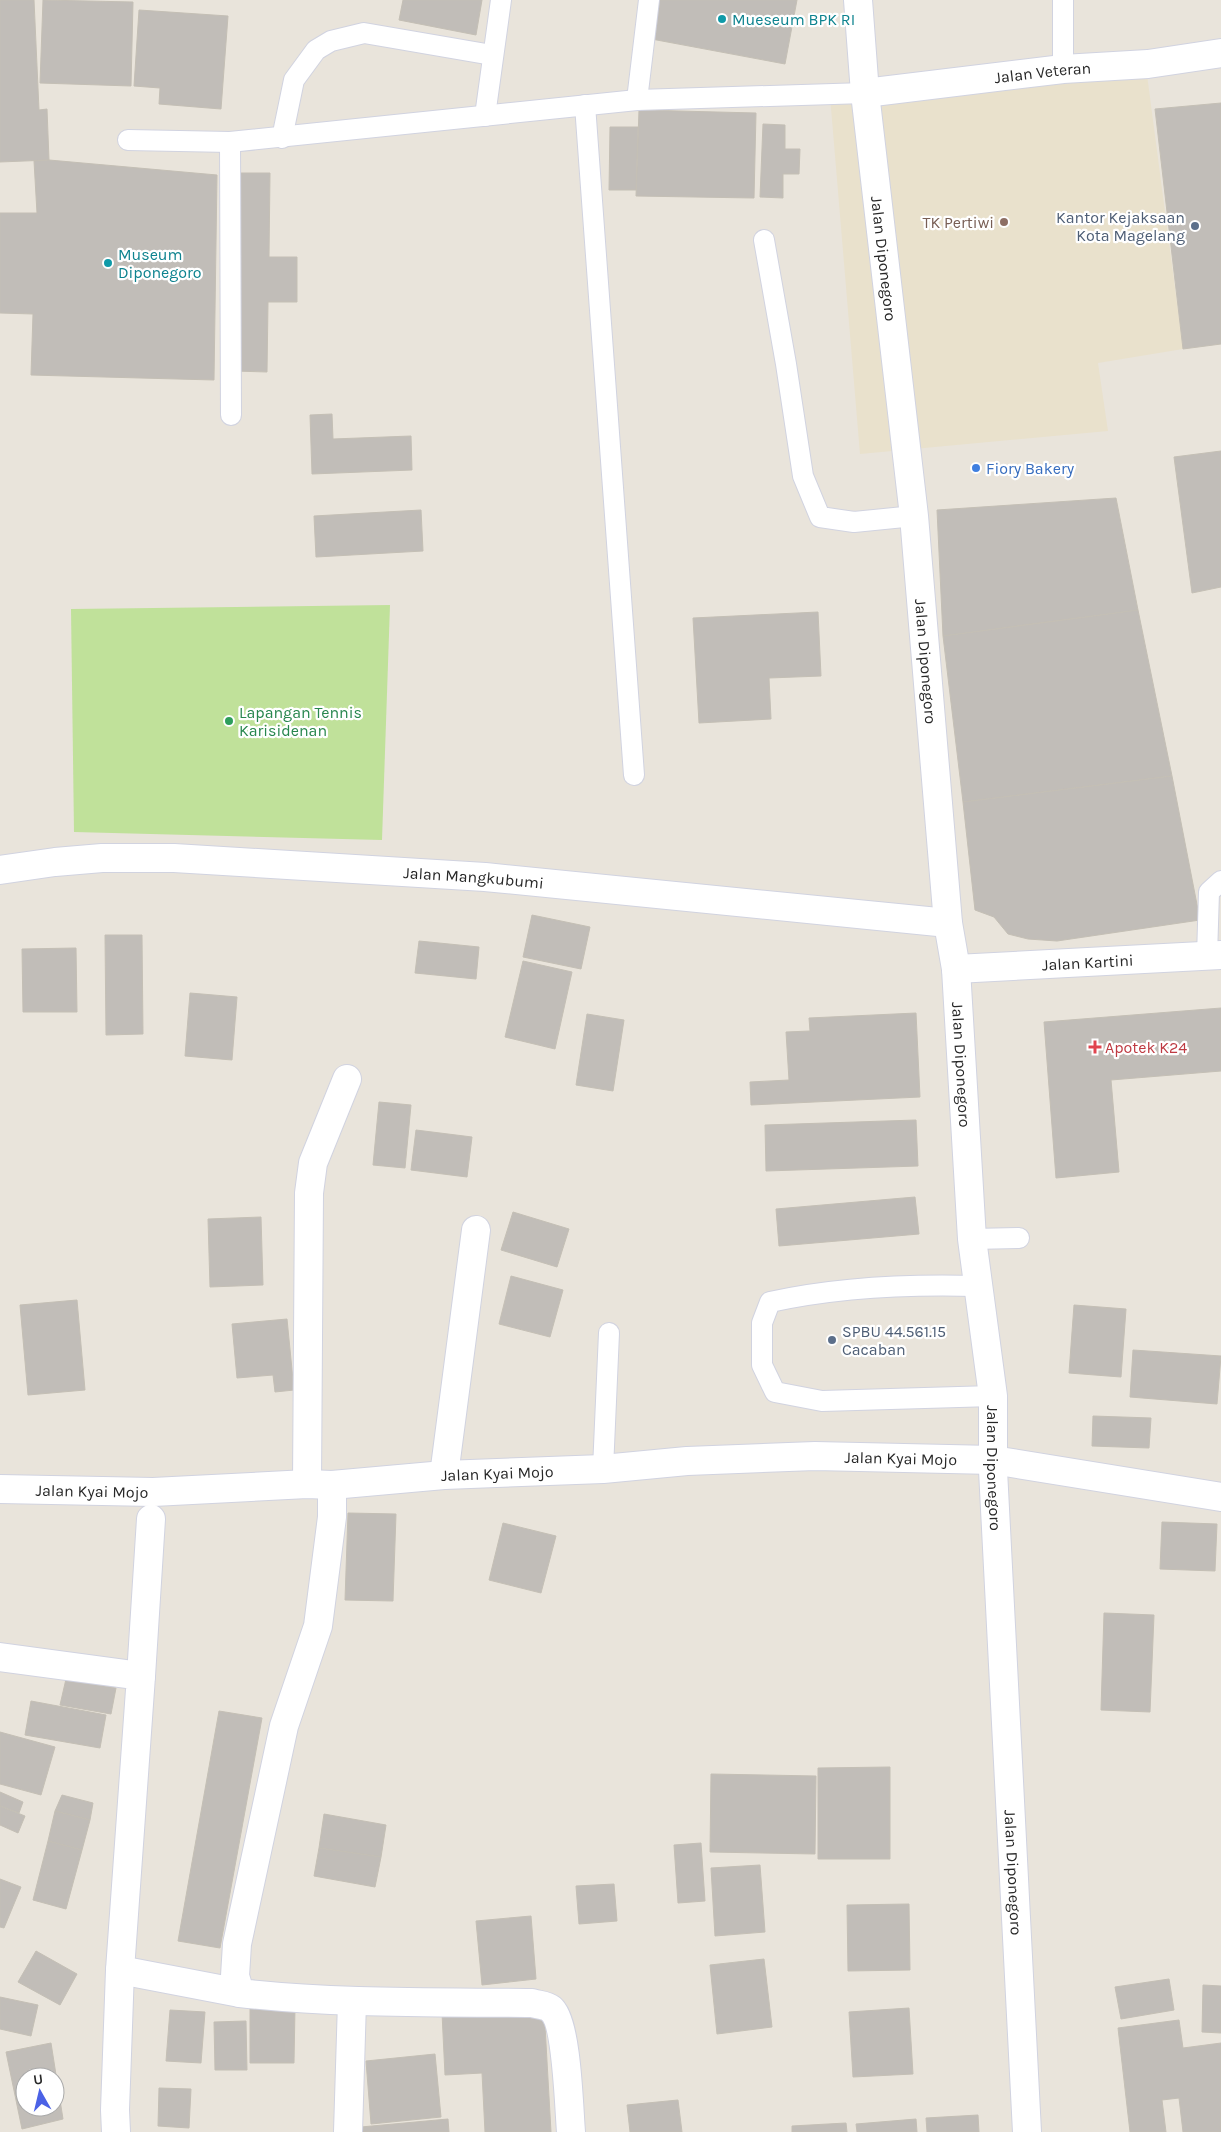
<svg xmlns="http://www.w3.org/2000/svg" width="1221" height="2132" font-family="Karla,sans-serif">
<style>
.education{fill:#e9e1cc}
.pitch{fill:#c0e19a}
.building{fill:#c1bdb8;stroke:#c4bfb5;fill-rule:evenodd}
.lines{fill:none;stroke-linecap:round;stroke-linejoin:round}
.lane-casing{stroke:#d1d3e0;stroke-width:22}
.street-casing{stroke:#d1d3e0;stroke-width:30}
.secondary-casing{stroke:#d1d3e0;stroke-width:30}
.lane{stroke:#fff;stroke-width:20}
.street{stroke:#fff;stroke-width:28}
.secondary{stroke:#fff;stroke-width:28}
.culture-dot{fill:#0f9aa8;stroke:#fff;stroke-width:2}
.education-dot{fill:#8d6e63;stroke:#fff;stroke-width:2}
.service-dot{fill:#5c6f8a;stroke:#fff;stroke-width:2}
.shop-dot{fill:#3f7fe0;stroke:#fff;stroke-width:2}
.leisure-dot{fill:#2e9e5b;stroke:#fff;stroke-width:2}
.health-dot{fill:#e0444e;stroke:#fff;stroke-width:2}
.labels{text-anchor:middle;stroke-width:4.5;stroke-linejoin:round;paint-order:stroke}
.culture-label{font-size:16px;fill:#0d838f;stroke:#fff;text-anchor:start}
.street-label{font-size:16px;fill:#282828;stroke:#fff}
.service-label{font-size:16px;fill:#4e5e75;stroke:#fff;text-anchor:end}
.education-label{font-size:16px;fill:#785e54;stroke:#fff;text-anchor:end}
.shop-label{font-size:16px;fill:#366cbe;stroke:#fff;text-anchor:start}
.leisure-label{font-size:16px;fill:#27864d;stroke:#fff;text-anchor:start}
.health-label{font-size:16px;fill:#be3a42;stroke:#fff;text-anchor:start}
</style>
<rect width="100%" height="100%" fill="#e9e4db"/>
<polygon class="education" points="1146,67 1183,349 1098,363 1108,431 860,454 830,96"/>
<polygon class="pitch" points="390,605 382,840 74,832 71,609"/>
<g class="building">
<polygon points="0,0 34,0 39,110 47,109 49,160 0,162"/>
<polygon points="43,0 133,2 131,86 40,83"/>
<polygon points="403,0 482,0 476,35 399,20"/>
<polygon points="654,0 797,0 785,64 646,38"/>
<polygon points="139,10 228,16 221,109 159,104 160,88 134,86"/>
<polygon points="1221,103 1221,344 1183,349 1155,109"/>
<polygon points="639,110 756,113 754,198 636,196"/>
<polygon points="763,124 785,125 785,149 800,149 799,174 783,174 783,198 760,197"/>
<polygon points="610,127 638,127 636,190 609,190"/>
<polygon points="49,160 217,175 214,380 31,375 33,314 0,313 0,213 37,213 34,161"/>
<polygon points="235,173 270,173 269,257 297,257 297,302 268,302 267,372 235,371"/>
<polygon points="332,414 333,439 411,436 412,470 312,474 310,415"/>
<polygon points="1221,451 1221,587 1192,593 1174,457"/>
<polygon points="1116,498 1138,610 943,636 937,510"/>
<polygon points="421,510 423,551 316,557 314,516"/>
<polygon points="1138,610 1172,776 963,802 943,636"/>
<polygon points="818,612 821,676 769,678 771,719 699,723 693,618"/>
<polygon points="1172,776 1200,920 1057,941 1028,939 1008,934 994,917 975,910 963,802"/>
<polygon points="532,915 590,927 581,969 523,957"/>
<polygon points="105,935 142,935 143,1034 106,1035"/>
<polygon points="419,941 479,947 476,979 415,973"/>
<polygon points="76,948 77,1012 23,1012 22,949"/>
<polygon points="523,961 572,972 555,1049 505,1037"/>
<polygon points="190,993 237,997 232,1060 185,1056"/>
<polygon points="1221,1008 1221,1071 1111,1080 1119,1172 1056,1178 1044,1022"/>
<polygon points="916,1013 920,1097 751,1105 750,1082 789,1080 786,1032 810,1031 809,1018"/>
<polygon points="587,1014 624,1020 613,1091 576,1085"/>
<polygon points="379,1102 411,1105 405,1168 373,1165"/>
<polygon points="916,1120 918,1166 766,1171 765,1125"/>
<polygon points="416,1130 472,1137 467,1177 411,1170"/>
<polygon points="915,1197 919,1234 779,1246 776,1209"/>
<polygon points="513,1212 569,1229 557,1267 501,1250"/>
<polygon points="261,1217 263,1285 210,1287 208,1219"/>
<polygon points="511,1276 563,1290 550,1337 499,1324"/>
<polygon points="77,1300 85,1390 28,1395 20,1305"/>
<polygon points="1074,1305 1126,1309 1121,1377 1069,1373"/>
<polygon points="287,1319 294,1390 275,1392 273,1375 237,1378 232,1324"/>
<polygon points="1133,1350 1221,1356 1217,1404 1130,1397"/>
<polygon points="1093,1416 1151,1418 1149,1448 1092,1446"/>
<polygon points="348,1513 396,1514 393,1601 345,1600"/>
<polygon points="1162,1522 1217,1524 1215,1571 1160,1569"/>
<polygon points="503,1523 556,1536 541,1593 489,1580"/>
<polygon points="1104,1613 1154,1615 1150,1712 1101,1710"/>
<polygon points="66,1679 116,1688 111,1714 60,1705"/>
<polygon points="31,1701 106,1715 100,1748 25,1735"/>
<polygon points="219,1711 262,1718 220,1948 178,1941"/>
<polygon points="0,1732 55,1747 41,1795 0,1784"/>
<polygon points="890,1767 890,1859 818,1859 818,1768"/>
<polygon points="711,1774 816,1776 815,1854 710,1852"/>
<polygon points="0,1792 23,1802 19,1813 0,1806"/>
<polygon points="62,1795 93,1803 90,1820 55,1811"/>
<polygon points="0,1806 25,1816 18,1833 0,1825"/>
<polygon points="55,1811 90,1820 82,1850 48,1841"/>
<polygon points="324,1814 386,1825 381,1857 319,1848"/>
<polygon points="48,1841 82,1850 66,1909 33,1900"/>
<polygon points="701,1843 705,1901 678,1903 674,1845"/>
<polygon points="319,1848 381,1857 375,1887 314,1876"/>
<polygon points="760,1865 765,1932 715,1936 711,1868"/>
<polygon points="0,1879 21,1887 4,1928 0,1927"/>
<polygon points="614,1884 617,1921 579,1924 576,1886"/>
<polygon points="909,1904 910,1970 848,1971 847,1905"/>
<polygon points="531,1916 536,1979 482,1985 476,1921"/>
<polygon points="36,1951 77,1974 60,2005 18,1982"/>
<polygon points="764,1959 772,2027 717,2034 710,1965"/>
<polygon points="1169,1979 1174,2010 1121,2019 1115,1987"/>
<polygon points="1203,1985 1221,1986 1221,2033 1202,2032"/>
<polygon points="0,1997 38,2005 31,2036 0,2029"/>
<polygon points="250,2006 295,2007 294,2063 250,2063"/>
<polygon points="544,2008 551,2132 485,2132 482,2073 445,2075 442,2013"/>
<polygon points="909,2008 913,2074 853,2077 849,2012"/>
<polygon points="170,2010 205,2012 201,2063 166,2061"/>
<polygon points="1179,2020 1183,2048 1221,2043 1221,2132 1183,2132 1179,2098 1162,2100 1166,2132 1130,2132 1118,2028"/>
<polygon points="246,2021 247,2070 215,2070 214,2022"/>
<path d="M 51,2043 L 63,2119 L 22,2129 L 6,2052 ZM 25,2077 L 55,2077 L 55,2107 L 25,2107 Z"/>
<polygon points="435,2054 441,2117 371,2124 366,2061"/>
<polygon points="159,2088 191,2089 189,2128 158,2126"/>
<polygon points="678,2100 682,2132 630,2132 627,2105"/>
<polygon points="978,2115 979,2132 927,2132 926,2118"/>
<polygon points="448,2119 449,2132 362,2132 361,2127"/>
<polygon points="916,2119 917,2132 857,2132 856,2124"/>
<polygon points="846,2123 847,2132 792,2132 792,2126"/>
</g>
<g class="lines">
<g class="lane-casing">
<g id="lane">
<polyline points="1063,69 1063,0"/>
<polyline points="637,100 649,0"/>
<polyline points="585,105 634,775"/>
<polyline points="485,116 501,0"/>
<polyline points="282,138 294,80 316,50 331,41 364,33 492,55"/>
<polyline points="128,140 230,142 637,100 865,93"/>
<polyline points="230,142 231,415"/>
<polyline points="764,240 786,364 803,476 820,517 854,522 914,516"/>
<polyline points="1207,956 1209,892 1221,881"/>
<polyline points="972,1239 1019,1238"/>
<path d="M 978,1286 C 909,1284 838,1287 770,1302 L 762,1323 L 762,1365 L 775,1392 L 822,1401 L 993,1396"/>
<polyline points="603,1469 609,1333"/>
</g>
</g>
<g class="street-casing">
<g id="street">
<path id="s1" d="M 865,93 L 1063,69 L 1148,64 L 1221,53"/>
<path id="s2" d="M 0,870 L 55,862 L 102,858 L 174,858 L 485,877 L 948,923"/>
<path id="s3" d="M 956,969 L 1221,955"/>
<polyline points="444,1475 476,1230"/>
<polyline points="307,1484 309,1193 313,1163 347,1079"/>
<path d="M 332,1485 L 332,1517 L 318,1626 L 284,1726 L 237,1944 L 235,1976 L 240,1993 C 337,2004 434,2002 532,2003 C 538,2005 546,2005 551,2009 C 567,2022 569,2109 571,2132"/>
<polyline points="0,1657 141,1676 120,1970 115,2110 116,2132"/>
<polyline points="141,1676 151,1519"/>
<polyline points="120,1970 240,1993"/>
<polyline points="348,2132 352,2002"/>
</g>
</g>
<g class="secondary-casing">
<g id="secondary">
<path id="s4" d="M 858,0 L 865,93 L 914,516 L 948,923 L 956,969 L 972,1239 L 993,1396 L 993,1470 L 1027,2132"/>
<path id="s5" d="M 0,1489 L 153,1492 L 307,1484 L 332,1485 L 444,1475 L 603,1469 L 687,1461 L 815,1456 L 993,1460 L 1221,1497"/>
</g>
</g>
<use href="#lane" class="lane"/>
<use href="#street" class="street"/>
<use href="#secondary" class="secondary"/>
</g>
<g class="culture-dot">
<circle cx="722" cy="19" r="5"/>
<circle cx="108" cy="263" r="5"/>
</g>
<circle class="education-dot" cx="1004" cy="222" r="5"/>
<g class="service-dot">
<circle cx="1195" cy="226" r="5"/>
<circle cx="832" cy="1340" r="5"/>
</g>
<circle class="shop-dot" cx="976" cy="468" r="5"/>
<circle class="leisure-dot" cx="229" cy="721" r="5"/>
<path class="health-dot" d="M1092.5 1039.5h5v5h5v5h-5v5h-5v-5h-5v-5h5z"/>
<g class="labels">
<g class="culture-label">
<text x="732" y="25">Mueseum BPK RI</text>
<text x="118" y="260">Museum<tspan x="118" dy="18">Diponegoro</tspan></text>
</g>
<g class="street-label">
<text dy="6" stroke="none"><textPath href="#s1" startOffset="179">Jalan Veteran</textPath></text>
<text dy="6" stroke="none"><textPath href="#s4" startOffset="260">Jalan Diponegoro</textPath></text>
<text dy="6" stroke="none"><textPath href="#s4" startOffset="665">Jalan Diponegoro</textPath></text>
<text dy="6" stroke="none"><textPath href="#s2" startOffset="475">Jalan Mangkubumi</textPath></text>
<text dy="6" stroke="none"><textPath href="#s3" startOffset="132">Jalan Kartini</textPath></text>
<text dy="6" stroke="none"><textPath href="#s4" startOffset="1070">Jalan Diponegoro</textPath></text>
<text dy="6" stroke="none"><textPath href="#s5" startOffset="902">Jalan Kyai Mojo</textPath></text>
<text dy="6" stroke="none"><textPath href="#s4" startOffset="1475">Jalan Diponegoro</textPath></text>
<text dy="6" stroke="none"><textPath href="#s5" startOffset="498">Jalan Kyai Mojo</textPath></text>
<text dy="6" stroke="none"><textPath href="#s5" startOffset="92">Jalan Kyai Mojo</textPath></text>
<text dy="6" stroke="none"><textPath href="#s4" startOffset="1880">Jalan Diponegoro</textPath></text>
</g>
<g class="service-label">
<text x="1185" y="223">Kantor Kejaksaan<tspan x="1185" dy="18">Kota Magelang</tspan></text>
<text x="842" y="1337" text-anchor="start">SPBU 44.561.15<tspan x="842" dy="18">Cacaban</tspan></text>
</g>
<g class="education-label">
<text x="994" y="228">TK Pertiwi</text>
</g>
<g class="shop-label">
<text x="986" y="474">Fiory Bakery</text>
</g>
<g class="leisure-label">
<text x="239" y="718">Lapangan Tennis<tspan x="239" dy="18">Karisidenan</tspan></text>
</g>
<g class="health-label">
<text x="1105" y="1053">Apotek K24</text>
</g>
</g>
<g transform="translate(40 2092) rotate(352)"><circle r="24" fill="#ffffff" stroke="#a9a9a9"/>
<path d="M0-4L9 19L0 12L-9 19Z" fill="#4b62e6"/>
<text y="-8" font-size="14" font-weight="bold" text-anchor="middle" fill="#282828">U</text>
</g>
</svg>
